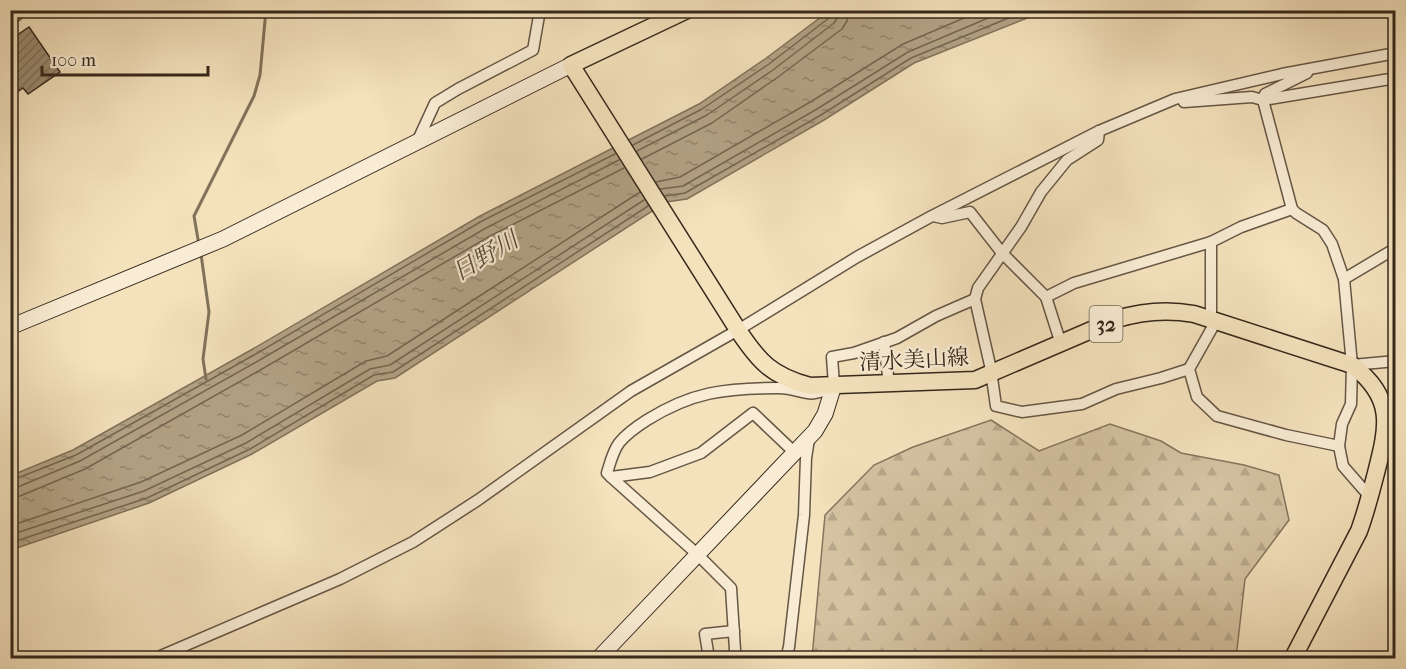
<svg xmlns="http://www.w3.org/2000/svg" width="1406" height="669" font-family="'IM FELL French Canon','Noto Serif JP',serif">
<style>
.forest{fill:url(#forest-firs);stroke:#85755e;stroke-width:1.5}
.water{fill:url(#water-ripples);stroke:#81725b;stroke-width:1.5}
.lines{fill:none;stroke-linecap:round;stroke-linejoin:round}
.shore{stroke:#746650;stroke-width:1.5}
.stream{stroke:#81725b;stroke-width:3}
.building{fill:url(#building-hatch);stroke:#36281b;stroke-width:1.5}
.street-casing{stroke:#665644;stroke-width:13}
.secondary-casing{stroke:#36281b;stroke-width:17}
.primary-casing{stroke:#36281b;stroke-width:19}
.street{stroke:#f8ecd4;stroke-width:10}
.secondary{stroke:#f8ecd4;stroke-width:15}
.primary{stroke:#f4e2bd;stroke-width:16}
.labels{text-anchor:middle;stroke-width:4.5;stroke-linejoin:round;paint-order:stroke}
.shield{fill:#f8ecd4;stroke:#706352;stroke-width:1.5}
.shield-label{font-size:21px;font-weight:bold;fill:#36281b}
.street-label{font-size:22px;fill:#36281b;stroke:#f8ecd4}
.water-label{font-size:24px;font-style:italic;fill:#5c4d3b;stroke:#f8ecd4}
</style>
<defs>
<pattern id="forest-firs" width="22" height="20" patternUnits="userSpaceOnUse" patternTransform="scale(1.5)"><rect width="22" height="20" fill="#d4c2a1"/><path d="M5 1l3.5 6h-7zM16 11l3.5 6h-7z" fill="#b7a78a"/></pattern>
<pattern id="water-ripples" width="26" height="14" patternUnits="userSpaceOnUse" patternTransform="scale(1.5)"><rect width="26" height="14" fill="#b3a386"/><path d="M2 4q2-2 4 0t4 0M15 11q2-2 4 0t4 0" fill="none" stroke="#92856d"/></pattern>
<pattern id="building-hatch" width="6" height="6" patternUnits="userSpaceOnUse" patternTransform="scale(1.5)"><rect width="6" height="6" fill="#99896f"/><path d="M-1 1l2-2M0 6l6-6M5 7l2-2" fill="none" stroke="#7e705a"/></pattern>
</defs>
<rect width="100%" height="100%" fill="#f4e2bd"/>
<filter id="stains"><feTurbulence type="fractalNoise" baseFrequency=".00333" numOctaves="4"/><feColorMatrix values="0 0 0 0 .2 0 0 0 0 .09 0 0 0 0 .02 0 0 0 .5 -.17"/></filter>
<radialGradient id="worn" r=".72"><stop offset=".6" stop-color="#630" stop-opacity="0"/><stop offset="1" stop-color="#630" stop-opacity=".3"/></radialGradient>
<polygon class="forest" points="991,420 1039,451 1110,424 1161,441 1181,453 1244,465 1279,475 1289,520 1245,579 1236,658 812,658 825,515 874,465 913,447"/>
<polygon class="water" points="829,11 1045,11 914,63 824,120 687,199 666,202 395,378 377,381 252,454 149,503 11,550 10,476 73,450 251,350 480,216 699,104 765,59"/>
<g class="lines">
<g class="shore">
<polyline points="633,145 702,109 769,64 829,18 832,10"/>
<polyline points="637,151 707,115 773,70 834,23 838,17 839,10"/>
<polyline points="642,159 712,123 778,77 842,29 847,21 848,10"/>
<polyline points="656,182 680,177 812,101 903,44 983,10"/>
<polyline points="661,189 683,186 817,109 908,52 1007,10"/>
<polyline points="665,196 685,193 821,115 911,58 1028,10"/>
<polyline points="10,481 76,455 254,355 482,221 615,154"/>
<polyline points="10,488 18,487 80,461 258,361 486,228 619,160"/>
<polyline points="10,497 20,496 85,469 262,369 490,236 624,168"/>
<polyline points="10,526 141,482 242,435 366,361 387,356 640,192"/>
<polyline points="10,535 144,491 246,443 370,369 390,365 644,200"/>
<polyline points="10,543 147,498 250,449 374,375 393,372 648,206"/>
</g>
<g class="stream">
<polyline points="199,245 194,216 254,96 260,75 266,10"/>
<polyline points="201,254 209,312 203,359 206,379"/>
</g>
</g>
<polygon class="building" points="29,27 60,72 28,94 23,88 10,97 10,70 14,67 10,62 10,55 16,51 10,40"/>
<g class="lines">
<g class="street-casing">
<g id="street">
<polyline points="10,19 17,15 14,10"/>
<polyline points="1263,100 1396,78"/>
<polyline points="1263,100 1265,94 1307,73"/>
<polyline points="1184,102 1252,97 1263,100 1292,209 1296,213 1323,230 1332,244 1344,279 1352,365 1351,404 1342,424 1339,446 1343,466 1370,497"/>
<polyline points="417,142 435,103 458,89 533,50 540,10"/>
<polyline points="933,216 942,218 970,212 1002,253 1046,297 1074,283 1211,242"/>
<polyline points="1344,279 1396,248"/>
<polyline points="1046,297 1061,344"/>
<polyline points="1209,319 1211,312 1211,242 1241,227 1292,209"/>
<polyline points="1216,321 1189,369 1197,397 1217,416 1286,435 1339,446"/>
<polyline points="884,342 889,384"/>
<polyline points="1352,365 1396,361"/>
<polyline points="992,374 975,299 978,288 1021,227 1041,192 1067,160 1098,140 1099,131"/>
<polyline points="992,378 996,406 1022,412 1082,404 1116,389 1161,378 1189,369"/>
<path d="M 611,477 L 607,473 C 610,463 613,451 619,443 C 627,433 636,427 647,420 C 692,392 725,388 778,388 C 804,388 807,402 834,385 L 832,357 L 854,353 L 897,338 L 936,316 L 975,299"/>
<polyline points="156,658 340,579 413,542 478,500 631,391 738,330 857,257 932,216 1099,131 1175,99 1282,74 1396,53"/>
<polyline points="709,658 705,634 734,631"/>
<polyline points="733,658 735,650 731,588 697,554 611,477 650,472 701,453 753,413 794,452"/>
<polyline points="786,658 789,647 804,515 806,458 809,439"/>
</g>
</g>
<g class="secondary-casing">
<g id="secondary">
<polyline points="10,327 223,239 571,65"/>
<polyline points="599,658 815,431 825,414 834,385"/>
</g>
</g>
<g class="primary-casing">
<path id="primary" d="M 687,10 L 571,65 L 738,330 C 759,362 772,376 810,386 L 975,380 L 1117,319 C 1143,311 1167,309 1194,314 L 1352,365 C 1395,398 1388,426 1376,473 C 1371,492 1366,512 1359,531 L 1293,658"/>
</g>
<use href="#street" class="street"/>
<use href="#secondary" class="secondary"/>
<use href="#primary" class="primary"/>
</g>
<g class="labels">
<rect class="shield" x="1089.5" y="306" width="33" height="36" rx="4.5"/>
<g class="shield-label">
<text x="1106" y="331">32</text>
</g>
<g class="street-label">
<text transform="translate(914 359) rotate(-3)" y="8">清水美山線</text>
</g>
<g class="water-label">
<text transform="translate(485 256) rotate(-31)" y="8">日野川</text>
</g>
</g>
<rect width="1406" height="669" fill="none" stroke="#f4e2bd" stroke-width="36"/>
<rect x="12" y="12" width="1382" height="645" fill="none" stroke="#36281b" stroke-width="3"/>
<rect x="18" y="18" width="1370" height="633" fill="none" stroke="#36281b" stroke-width="1.5"/>
<path d="M42 66v9h166v-9" fill="none" stroke="#36281b" stroke-width="3"/>
<text x="51" y="66" font-size="18" fill="#36281b" stroke="#f8ecd4" stroke-width="4.5" paint-order="stroke">100 m</text>
<rect width="100%" height="100%" filter="url(#stains)"/>
<rect width="100%" height="100%" fill="url(#worn)"/>
</svg>
